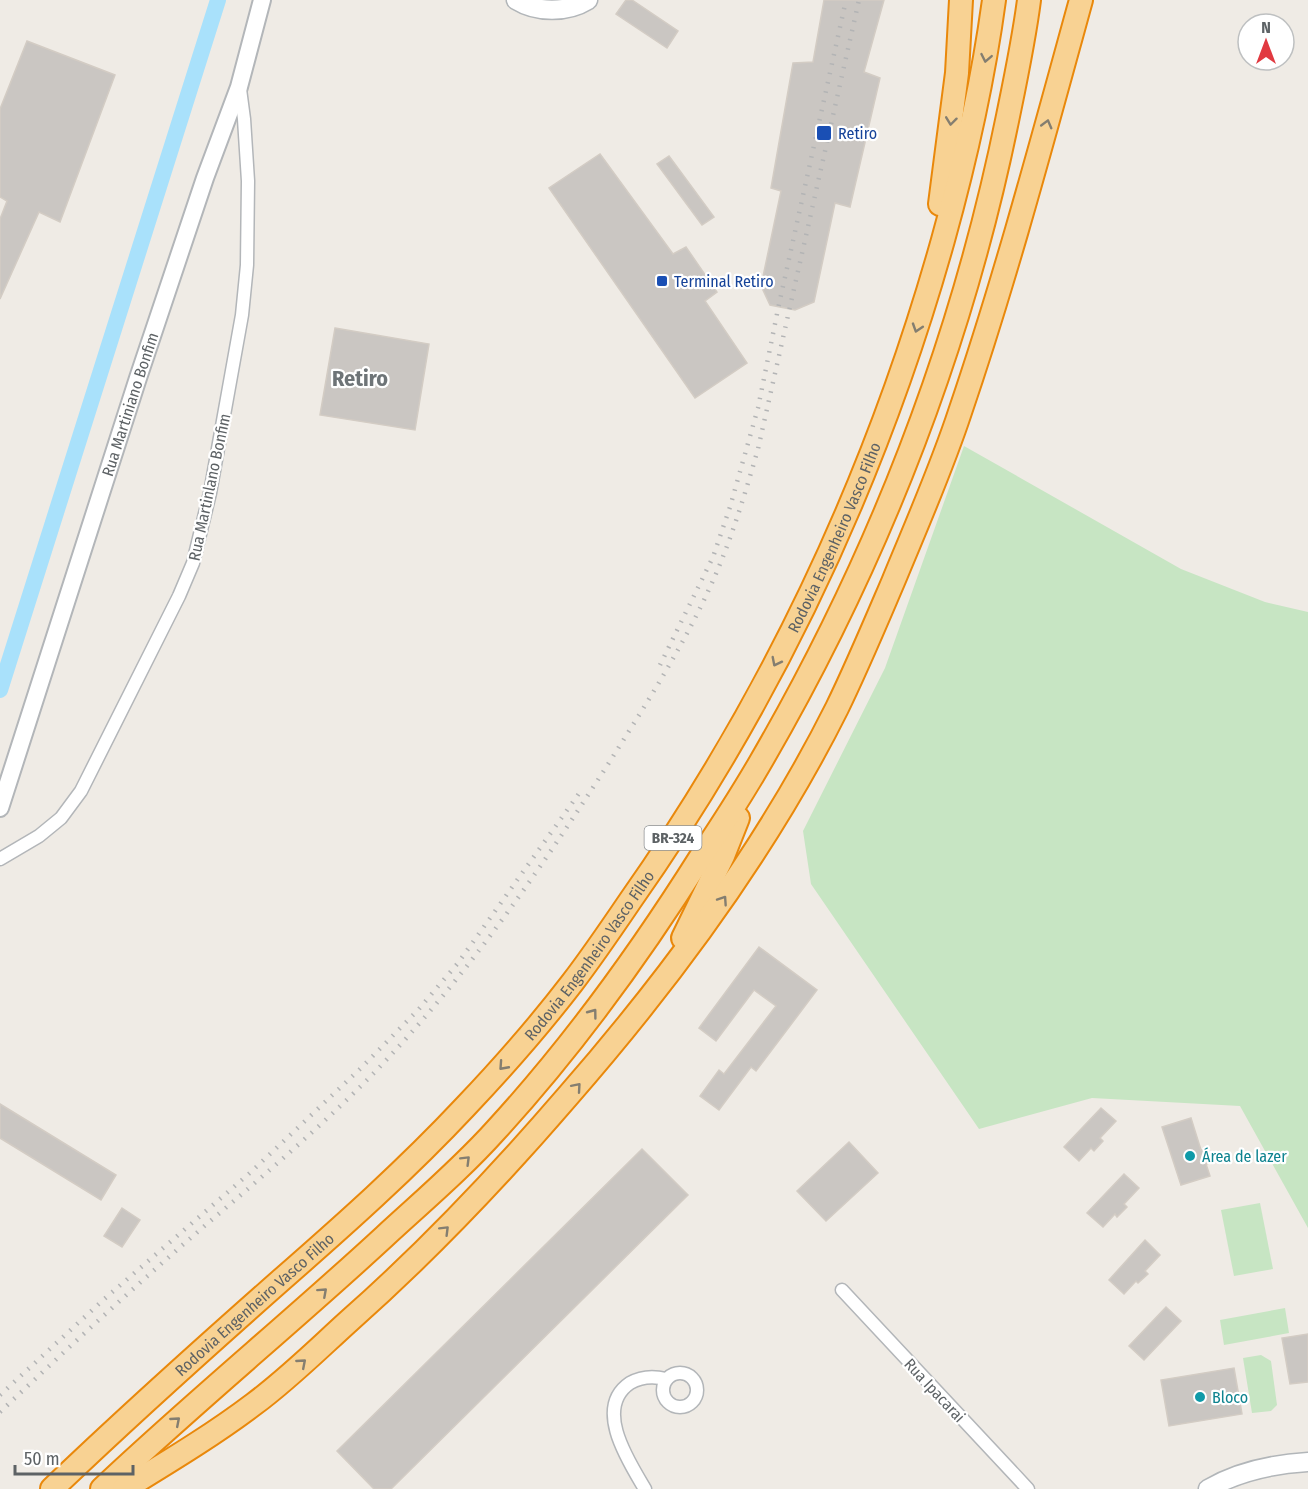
<svg xmlns="http://www.w3.org/2000/svg" width="1308" height="1489" font-family="'Fira Sans Condensed',sans-serif">
<style>
.green{fill:#c7e5c3}
.lines{fill:none;stroke-linecap:round;stroke-linejoin:round}
.canal{stroke:#a9e1fb;stroke-width:16}
.building{fill:#cac6c2;stroke:#d3ccc4;stroke-width:1.5}
.minor-casing{stroke:#b3b6b9;stroke-width:15}
.tertiary-casing{stroke:#b3b6b9;stroke-width:20}
.secondary-casing{stroke:#b2b6b9;stroke-width:21}
.motorway-casing{stroke:#e9880b;stroke-width:26}
.minor{stroke:#fff;stroke-width:12}
.tertiary{stroke:#fff;stroke-width:16}
.secondary{stroke:#fff;stroke-width:18}
.motorway{stroke:#f8d293;stroke-width:22}
.rail{stroke:#b3b4b5;stroke-width:4.5;stroke-dasharray:1.5 8;stroke-linecap:butt}
.oneway{stroke:#847e70}
.transit-dot{fill:#1a4fb4;stroke:#fff;stroke-width:2}
.culture-dot{fill:#0f9aa8;stroke:#fff;stroke-width:2}
.labels{text-anchor:middle;stroke-width:4.5;stroke-linejoin:round;paint-order:stroke}
.shield{fill:#fff;stroke:#8e9193;stroke-width:1.5}
.shield-label{font-size:15px;font-weight:bold;fill:#5d6265}
.transit-label{font-size:16px;fill:#164399;stroke:#fff;text-anchor:start}
.street-label{font-size:16px;fill:#5d6265;stroke:#fff}
.culture-label{font-size:16px;fill:#0d838f;stroke:#fff;text-anchor:start}
.district-label{font-size:22px;font-weight:bold;fill:#6e7477;stroke:#fff}
</style>
<rect width="100%" height="100%" fill="#efebe5"/>
<g class="green">
<polygon points="964,446 1181,569 1265,602 1308,612 1308,1228 1240,1106 1092,1098 979,1129 811,884 803,831 885,668"/>
<polygon points="1260,1203 1273,1269 1234,1276 1221,1210"/>
<polygon points="1285,1308 1289,1333 1224,1345 1220,1320"/>
<polygon points="1261,1355 1271,1361 1277,1405 1271,1411 1252,1413 1243,1358"/>
</g>
<g class="lines">
<polyline class="canal" points="0,690 218,0"/>
</g>
<g class="building">
<polygon points="626,0 632,0 678,31 667,48 616,14"/>
<polygon points="824,0 884,0 864,72 880,78 850,207 835,203 814,302 795,310 770,305 761,286 781,191 771,188 793,63 813,62"/>
<polygon points="27,41 115,75 60,222 39,212 0,299 0,219 7,201 0,197 0,109"/>
<polygon points="600,154 673,254 686,247 717,292 705,301 747,363 695,398 549,188"/>
<polygon points="669,156 714,217 702,225 657,164"/>
<polygon points="335,328 429,344 415,430 320,415"/>
<polygon points="759,947 817,990 756,1071 751,1067 719,1110 700,1096 719,1070 724,1074 776,1006 754,990 716,1041 699,1028"/>
<polygon points="0,1104 116,1175 101,1200 0,1138"/>
<polygon points="1101,1108 1116,1121 1100,1138 1103,1141 1094,1151 1091,1148 1079,1161 1064,1147"/>
<polygon points="1191,1118 1201,1150 1207,1149 1211,1163 1206,1164 1210,1176 1181,1185 1162,1127"/>
<polygon points="849,1142 878,1173 826,1221 797,1191"/>
<polygon points="642,1149 688,1195 391,1489 374,1489 337,1451"/>
<polygon points="1124,1174 1139,1188 1124,1204 1127,1207 1117,1217 1115,1214 1103,1227 1087,1213"/>
<polygon points="122,1208 140,1220 122,1247 104,1236"/>
<polygon points="1145,1240 1160,1255 1145,1271 1148,1274 1138,1283 1136,1281 1124,1294 1109,1280"/>
<polygon points="1166,1307 1181,1321 1144,1360 1129,1346"/>
<polygon points="1308,1334 1308,1382 1290,1384 1282,1338"/>
<polygon points="1234,1368 1242,1414 1169,1426 1161,1380"/>
</g>
<g class="lines">
<g class="minor-casing">
<g id="minor">
<polyline points="0,859 39,836 61,818 81,791 179,596 193,563 210,493 242,315 247,265 248,181 244,119 240,89"/>
<polyline points="842,1290 1028,1489"/>
<circle cx="680" cy="1390" r="17"/>
<path d="M 645,1489 C 629,1462 593,1408 630,1383 C 642,1376 654,1376 666,1379"/>
</g>
</g>
<g class="tertiary-casing">
<g id="tertiary">
<path id="s1" d="M 0,808 L 138,378 L 205,178 L 239,87 L 262,0"/>
</g>
</g>
<g class="secondary-casing">
<g id="secondary">
<path d="M 516,0 C 537,13 567,13 588,0"/>
<path d="M 1208,1489 C 1237,1472 1275,1464 1308,1462"/>
</g>
</g>
<g class="motorway-casing">
<g id="motorway">
<polyline points="940,204 957,73 961,0"/>
<polyline points="683,938 723,856 738,818"/>
<path id="s2" d="M 52,1489 C 126,1418 203,1349 280,1281 C 344,1225 407,1169 465,1107 C 503,1067 539,1026 572,983 C 592,957 611,929 630,901 C 773,698 876,479 943,240 C 965,161 983,81 994,0"/>
<path d="M 102,1489 C 194,1402 292,1322 385,1236 C 423,1201 462,1168 496,1130 C 574,1045 641,952 702,855 C 722,825 742,794 760,763 C 877,562 962,343 1008,116 C 1016,77 1024,39 1029,0"/>
<path d="M 124,1489 C 168,1462 213,1435 254,1404 C 288,1379 319,1348 350,1320 C 428,1251 499,1176 567,1097 C 671,978 766,850 837,708 C 857,667 875,624 893,582 C 916,526 941,470 960,412 C 1006,277 1043,138 1081,0"/>
</g>
</g>
<use href="#minor" class="minor"/>
<use href="#tertiary" class="tertiary"/>
<use href="#secondary" class="secondary"/>
<use href="#motorway" class="motorway"/>
<g class="rail">
<polyline points="660,665 713,557 730,507 758,408 778,309 846,0"/>
<polyline points="0,1395 102,1301 251,1172 361,1068 418,1010 458,963 580,792"/>
<path d="M 0,1412 C 68,1348 137,1284 208,1223 C 262,1177 316,1131 366,1081 C 459,987 534,879 605,769 C 643,709 682,649 711,585 C 731,541 745,494 758,449 L 859,0"/>
</g>
</g>
<defs><path id="oneway-chevron" d="M-2-3.5L2.5 0L-2 3.5" fill="none" stroke-width="1.6" stroke-linecap="round" stroke-linejoin="round" transform="scale(1.5)"/></defs>
<g class="oneway">
<use href="#oneway-chevron" transform="translate(986 58) rotate(101)"/>
<use href="#oneway-chevron" transform="translate(951 121) rotate(97)"/>
<use href="#oneway-chevron" transform="translate(1047 124) rotate(-75)"/>
<use href="#oneway-chevron" transform="translate(917 328) rotate(108)"/>
<use href="#oneway-chevron" transform="translate(776 662) rotate(117)"/>
<use href="#oneway-chevron" transform="translate(723 900) rotate(-56)"/>
<use href="#oneway-chevron" transform="translate(593 1013) rotate(-53)"/>
<use href="#oneway-chevron" transform="translate(503 1066) rotate(132)"/>
<use href="#oneway-chevron" transform="translate(577 1087) rotate(-49)"/>
<use href="#oneway-chevron" transform="translate(466 1160) rotate(-45)"/>
<use href="#oneway-chevron" transform="translate(445 1230) rotate(-45)"/>
<use href="#oneway-chevron" transform="translate(323 1292) rotate(-42)"/>
<use href="#oneway-chevron" transform="translate(302 1363) rotate(-41)"/>
<use href="#oneway-chevron" transform="translate(176 1421) rotate(-41)"/>
</g>
<g class="transit-dot">
<rect x="816" y="125" width="16" height="16" rx="3"/>
<rect x="656" y="275" width="12" height="12" rx="3"/>
</g>
<g class="culture-dot">
<circle cx="1190" cy="1156" r="6"/>
<circle cx="1200" cy="1397" r="6"/>
</g>
<g class="labels">
<rect class="shield" x="644.5" y="826" width="57" height="24" rx="4.5"/>
<g class="shield-label">
<text x="673" y="843">BR-324</text>
</g>
<g class="transit-label">
<text x="838" y="139">Retiro</text>
<text x="674" y="287">Terminal Retiro</text>
</g>
<g class="street-label">
<text dy="6" stroke="none"><textPath href="#s1" startOffset="424">Rua Martiniano Bonfim</textPath></text>
<text transform="translate(209 487) rotate(-78)" y="6">Rua Martinlano Bonfim</text>
<text dy="6" stroke="none"><textPath href="#s2" startOffset="1245">Rodovia Engenheiro Vasco Filho</textPath></text>
<text dy="6" stroke="none"><textPath href="#s2" startOffset="759">Rodovia Engenheiro Vasco Filho</textPath></text>
<text dy="6" stroke="none"><textPath href="#s2" startOffset="274">Rodovia Engenheiro Vasco Filho</textPath></text>
<text transform="translate(935 1390) rotate(47)" y="6">Rua Ipacarai</text>
</g>
<g class="culture-label">
<text x="1202" y="1162">Área de lazer</text>
<text x="1212" y="1403">Bloco</text>
</g>
<g class="district-label">
<text x="360" y="386">Retiro</text>
</g>
</g>
<g transform="translate(1266 42)"><circle r="28" fill="#ffffff" stroke="#bec0c1" stroke-width="1.5"/>
<path d="M0-4.5L10 22L0 15L-10 22Z" fill="#e13940"/>
<text y="-9" font-size="16" font-weight="bold" text-anchor="middle" fill="#5d6265">N</text>
</g>
<path d="M15 1465v9h118v-9" fill="none" stroke="#5d6265" stroke-width="3"/>
<text x="24" y="1465" font-size="18" fill="#5d6265" stroke="#ffffff" stroke-width="4.5" paint-order="stroke">50 m</text>
</svg>
